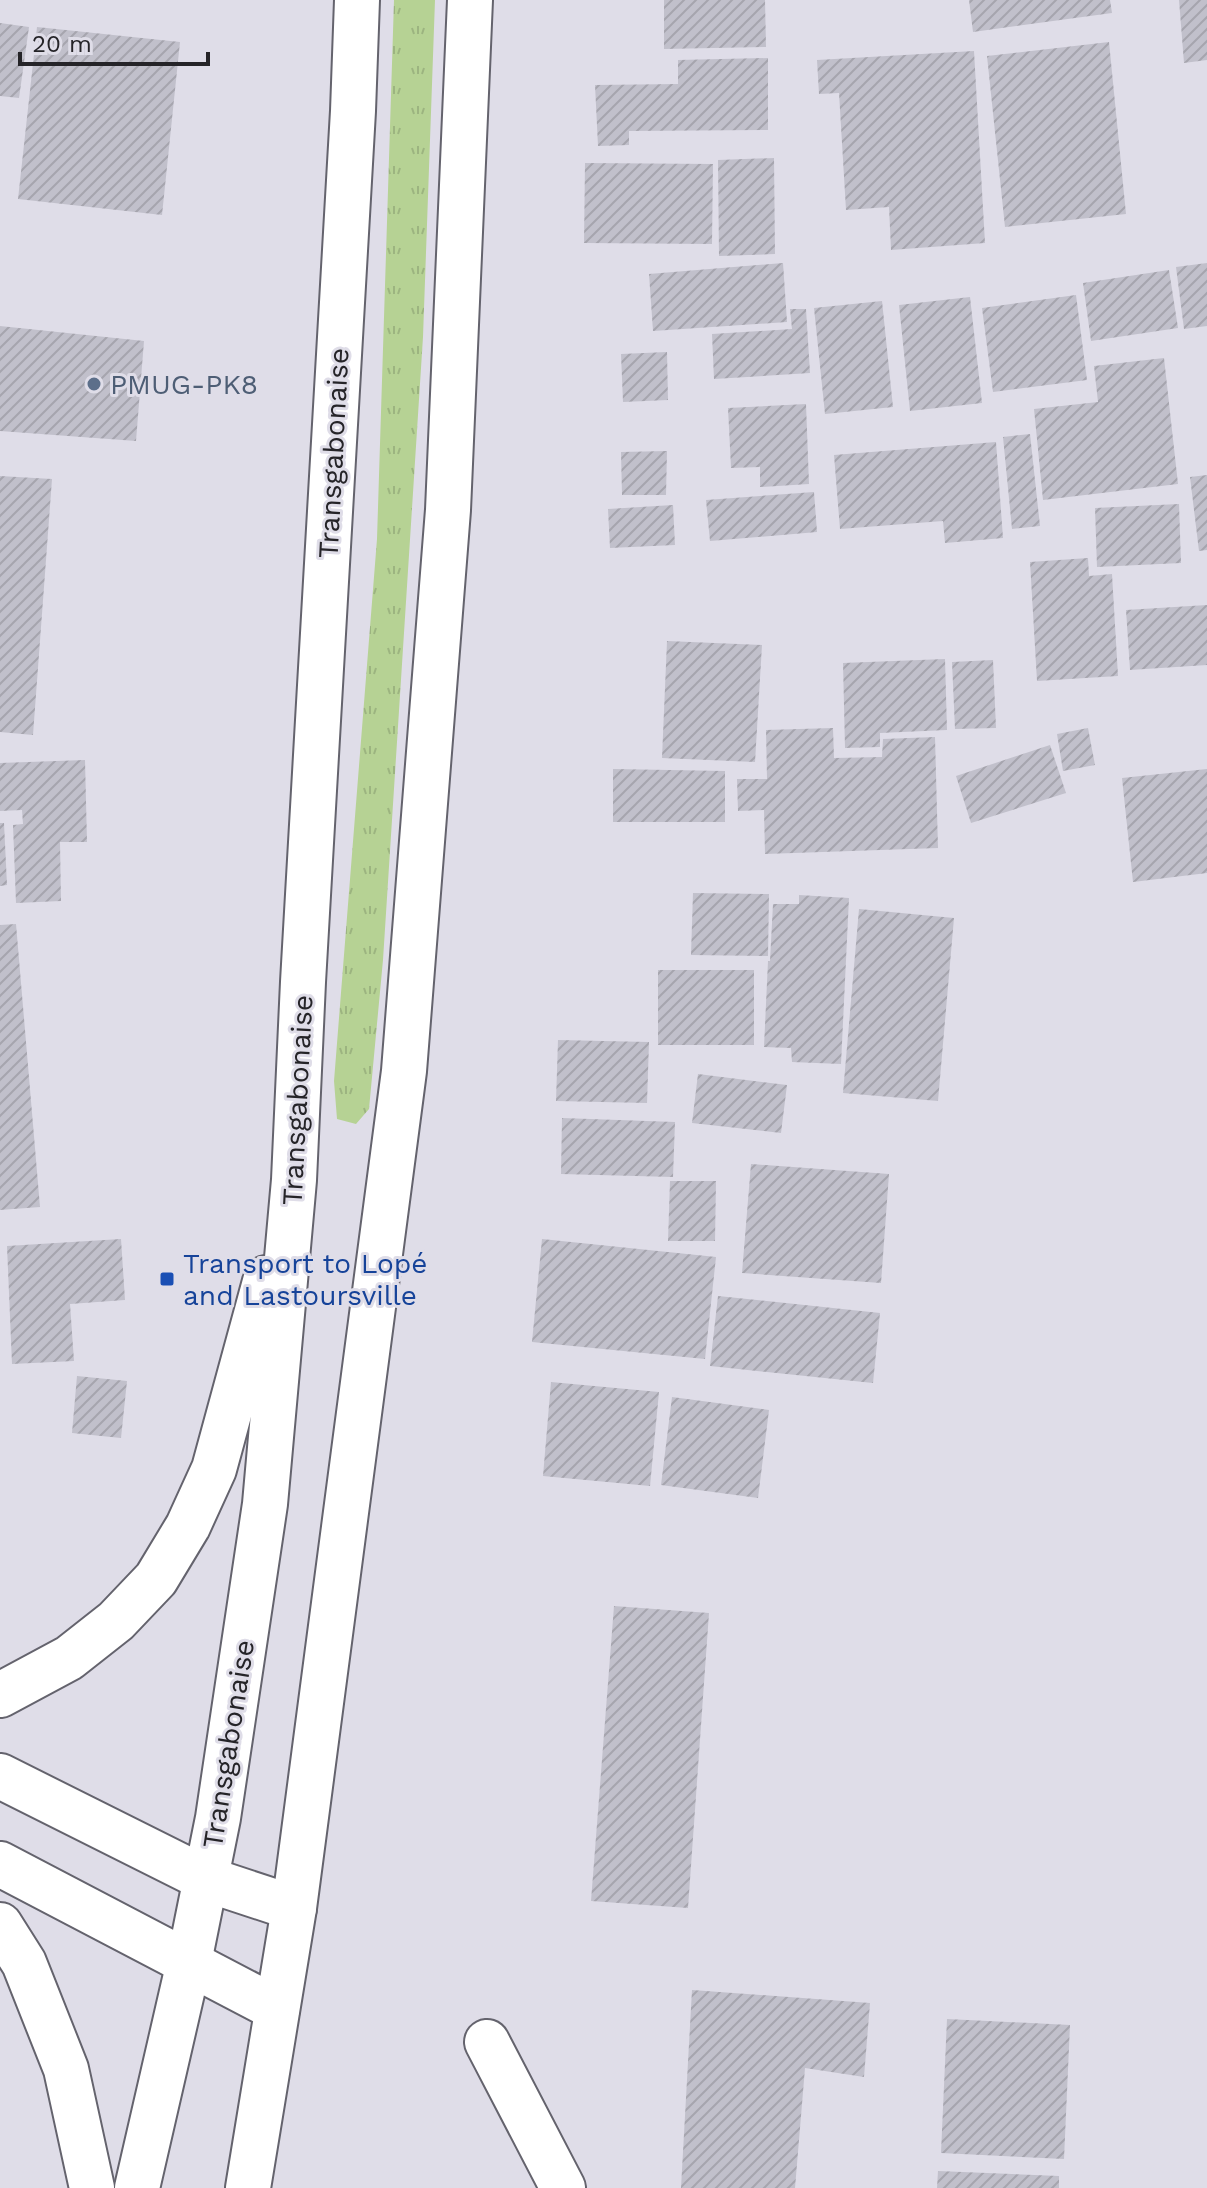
<svg xmlns="http://www.w3.org/2000/svg" width="1207" height="2188" font-family="'Work Sans',sans-serif">
<style>
.grass{fill:url(#grass-tufts)}
.building{fill:url(#building-hatch)}
.lines{fill:none;stroke-linecap:round;stroke-linejoin:round}
.street-casing{stroke:#64636d;stroke-width:48}
.highway-casing{stroke:#64636d;stroke-width:48}
.street{stroke:#fff;stroke-width:44}
.highway{stroke:#fff;stroke-width:44}
.service-dot{fill:#5c6f8a;stroke:#dfdde8;stroke-width:3}
.transit-dot{fill:#1a4fb4;stroke:#dfdde8;stroke-width:3}
.labels{text-anchor:middle;stroke-width:6;stroke-linejoin:round;paint-order:stroke}
.service-label{font-size:28px;fill:#4e5e75;stroke:#dfdde8;text-anchor:start}
.street-label{font-size:28px;fill:#252428;stroke:#dfdde8}
.transit-label{font-size:28px;fill:#164399;stroke:#dfdde8;text-anchor:start}
</style>
<defs>
<pattern id="grass-tufts" width="24" height="20" patternUnits="userSpaceOnUse" patternTransform="scale(2)"><rect width="24" height="20" fill="#b6d294"/><path d="M3 7l-1-3M5 7V3M7 7l1-3M15 17l-1-3M17 17v-4M19 17l1-3" fill="none" stroke="#9cb480"/></pattern>
<pattern id="building-hatch" width="6" height="6" patternUnits="userSpaceOnUse" patternTransform="scale(2)"><rect width="6" height="6" fill="#c1c0cb"/><path d="M-1 1l2-2M0 6l6-6M5 7l2-2" fill="none" stroke="#a6a5ae"/></pattern>
</defs>
<rect width="100%" height="100%" fill="#dfdde8"/>
<polygon class="grass" points="394,0 435,0 423,337 383,960 369,1109 356,1124 337,1119 334,1081 377,539"/>
<g class="building">
<polygon points="664,0 765,0 766,47 664,49"/>
<polygon points="969,0 1110,0 1112,13 973,32"/>
<polygon points="1179,0 1207,0 1207,60 1184,63"/>
<polygon points="0,23 29,27 19,98 0,96"/>
<polygon points="37,27 180,42 162,215 18,199"/>
<polygon points="1109,42 1126,214 1005,227 987,56"/>
<polygon points="974,51 985,243 891,250 889,207 846,210 839,93 819,94 817,60"/>
<polygon points="768,58 768,130 629,131 629,145 598,146 595,85 678,84 678,60"/>
<polygon points="774,158 775,254 719,256 718,160"/>
<polygon points="585,163 713,164 712,244 584,243"/>
<polygon points="783,263 787,322 653,331 649,274"/>
<polygon points="1207,263 1207,326 1184,329 1176,267"/>
<polygon points="1169,270 1178,328 1091,341 1083,283"/>
<polygon points="1076,295 1087,380 993,392 982,308"/>
<polygon points="970,297 982,403 910,411 899,305"/>
<polygon points="882,301 893,407 825,414 814,308"/>
<polygon points="790,309 806,309 810,373 714,379 712,334 792,329"/>
<polygon points="0,326 144,341 136,441 0,431"/>
<polygon points="667,352 668,400 623,402 621,354"/>
<polygon points="1164,358 1178,484 1043,500 1034,409 1098,402 1094,366"/>
<polygon points="806,404 809,484 760,487 760,467 731,468 728,408"/>
<polygon points="1030,434 1040,526 1012,529 1003,437"/>
<polygon points="996,442 1003,538 945,543 943,521 840,529 834,455"/>
<polygon points="667,451 666,495 622,495 621,452"/>
<polygon points="1207,475 1207,550 1199,551 1190,477"/>
<polygon points="0,476 52,479 33,735 0,732"/>
<polygon points="814,492 817,532 710,541 706,500"/>
<polygon points="1179,504 1181,563 1097,567 1095,508"/>
<polygon points="673,505 675,545 610,548 608,509"/>
<polygon points="1088,558 1089,576 1112,574 1118,676 1037,681 1030,562"/>
<polygon points="1207,605 1207,665 1130,670 1126,610"/>
<polygon points="667,641 762,645 755,762 662,758"/>
<polygon points="945,659 947,730 880,733 880,747 845,748 843,663"/>
<polygon points="993,660 996,728 955,729 952,662"/>
<polygon points="833,728 834,758 882,757 883,739 935,737 938,848 765,854 764,810 738,811 737,779 767,779 766,730"/>
<polygon points="1088,728 1095,765 1063,771 1057,734"/>
<polygon points="1050,745 1066,793 971,823 956,776"/>
<polygon points="85,760 87,842 60,842 61,901 16,903 13,825 23,824 22,810 0,811 0,763"/>
<polygon points="613,769 725,771 725,822 613,822"/>
<polygon points="1207,769 1207,873 1133,882 1122,778"/>
<polygon points="0,823 4,823 7,885 0,886"/>
<polygon points="693,893 769,894 768,956 691,955"/>
<polygon points="799,895 849,898 841,1064 792,1062 791,1048 764,1047 768,961 770,961 773,904 799,904"/>
<polygon points="859,909 954,918 938,1101 843,1093"/>
<polygon points="16,924 40,1207 0,1210 0,925"/>
<rect x="658" y="970" width="96" height="75"/>
<polygon points="558,1040 649,1042 647,1103 556,1101"/>
<polygon points="698,1074 787,1085 781,1133 692,1123"/>
<polygon points="562,1118 675,1122 673,1177 561,1174"/>
<polygon points="751,1164 889,1174 881,1283 742,1273"/>
<polygon points="670,1181 716,1181 715,1241 668,1241"/>
<polygon points="121,1239 125,1300 70,1304 74,1361 12,1364 7,1246"/>
<polygon points="542,1239 716,1257 705,1359 532,1342"/>
<polygon points="718,1296 880,1313 873,1383 710,1366"/>
<polygon points="77,1376 127,1381 121,1438 72,1433"/>
<polygon points="551,1382 659,1392 650,1486 543,1476"/>
<polygon points="672,1397 769,1410 758,1498 661,1485"/>
<polygon points="614,1606 709,1613 688,1908 591,1901"/>
<polygon points="692,1990 870,2003 864,2077 805,2068 795,2188 681,2188"/>
<polygon points="947,2019 1070,2025 1064,2159 941,2153"/>
<polygon points="938,2171 1059,2176 1059,2188 937,2188"/>
</g>
<g class="lines">
<g class="street-casing">
<polyline id="street" points="487,2042 563,2188"/>
</g>
<g class="highway-casing">
<g id="highway">
<polyline points="0,1695 69,1658 116,1621 156,1579 188,1526 214,1469 266,1278"/>
<polyline points="0,1776 206,1879 294,1908"/>
<polyline points="0,1864 277,2009"/>
<polyline points="0,1925 24,1963 66,2069 92,2188"/>
<polyline points="137,2188 189,1962 218,1818 265,1504 294,1180 303,982 353,111 357,0"/>
<polyline points="248,2188 294,1908 404,1071 448,510 470,0"/>
</g>
</g>
<use href="#street" class="street"/>
<use href="#highway" class="highway"/>
</g>
<circle class="service-dot" cx="94" cy="384" r="8"/>
<rect class="transit-dot" x="159" y="1271" width="16" height="16" rx="4"/>
<g class="labels">
<g class="service-label">
<text x="110" y="394">PMUG-PK8</text>
</g>
<g class="street-label">
<text transform="translate(333 453) rotate(-87)" y="10">Transgabonaise</text>
<text transform="translate(297 1100) rotate(-87)" y="10">Transgabonaise</text>
<text transform="translate(228 1744) rotate(-81)" y="10">Transgabonaise</text>
</g>
<g class="transit-label">
<text x="183" y="1273">Transport to Lopé<tspan x="183" dy="32">and Lastoursville</tspan></text>
</g>
</g>
<path d="M20 52v12h188v-12" fill="none" stroke="#252428" stroke-width="4"/>
<text x="32" y="52" font-size="24" fill="#252428" stroke="#dfdde8" stroke-width="6" paint-order="stroke">20 m</text>
</svg>
